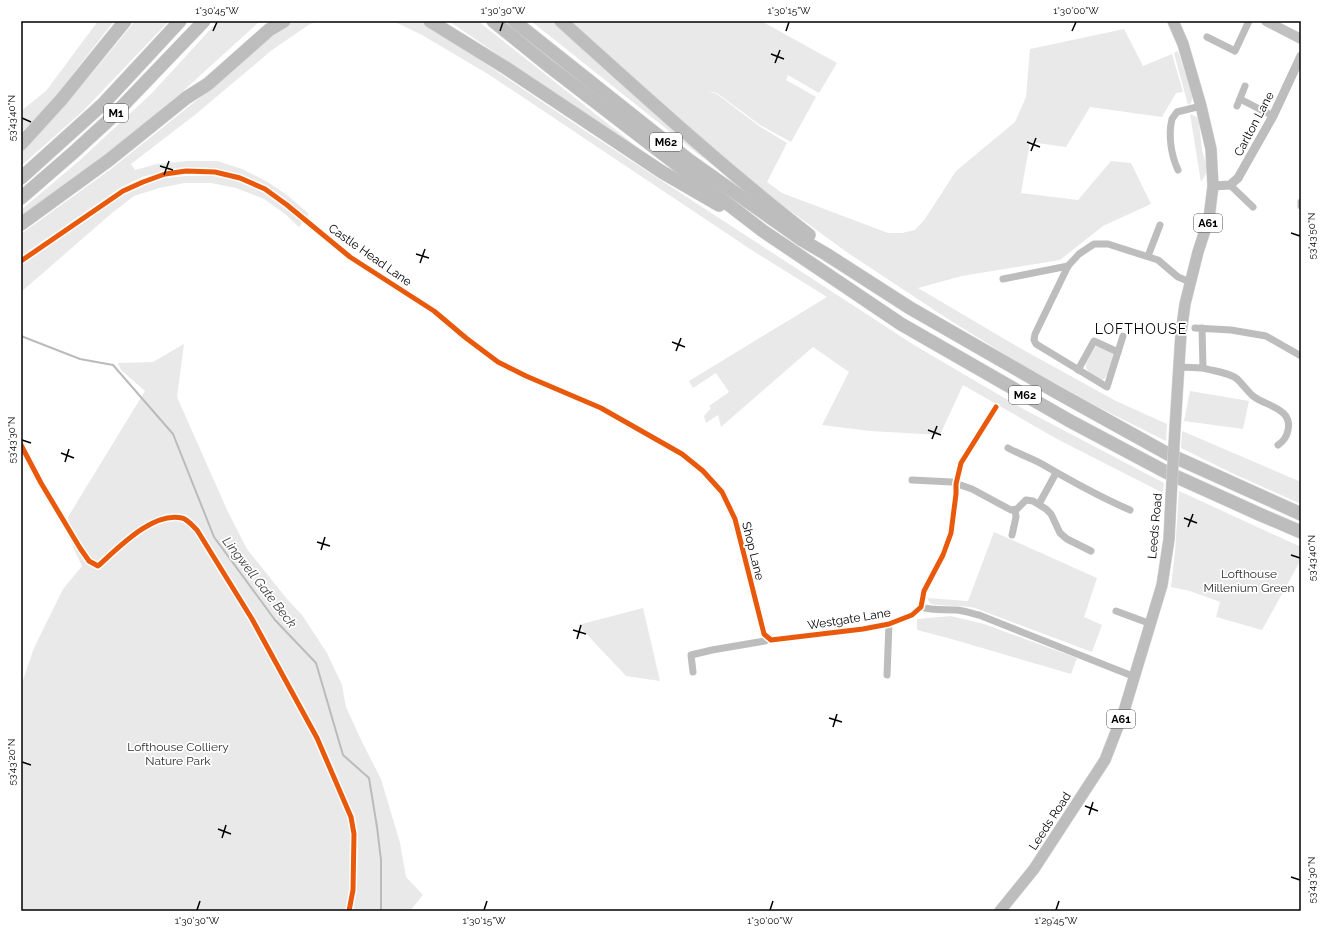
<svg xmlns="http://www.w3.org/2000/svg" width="1322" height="932" font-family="Raleway,sans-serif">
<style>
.green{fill:#e9e9e9}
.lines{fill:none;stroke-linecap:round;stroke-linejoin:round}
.stream{stroke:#bbb;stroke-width:2}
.primary-casing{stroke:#dbdbdb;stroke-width:12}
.motorway-casing{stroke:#dbdbdb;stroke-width:14}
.minor{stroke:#bdbdbd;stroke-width:7}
.tertiary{stroke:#bdbdbd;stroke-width:9}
.secondary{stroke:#c0c0c0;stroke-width:10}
.primary{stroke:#bdbdbd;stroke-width:11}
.motorway{stroke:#bdbdbd;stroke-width:13}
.primary-bridge-casing{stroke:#dbdbdb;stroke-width:12;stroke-linecap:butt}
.primary-bridge{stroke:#bdbdbd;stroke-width:11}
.cycleway-casing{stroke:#fff;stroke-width:8}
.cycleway{stroke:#e8590c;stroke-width:5}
.ticks{fill:none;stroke:#000;stroke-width:1.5}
.labels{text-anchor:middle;stroke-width:3.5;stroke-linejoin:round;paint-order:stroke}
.shield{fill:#fff;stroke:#4c4c4c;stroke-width:1}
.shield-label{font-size:11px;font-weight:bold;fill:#000}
.street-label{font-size:12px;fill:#000;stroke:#fff}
.park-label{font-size:12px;fill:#2e2e2e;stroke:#fff}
.water-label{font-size:13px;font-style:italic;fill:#3f3f3f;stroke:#fff}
.quarter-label{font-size:14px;letter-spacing:1px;fill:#000;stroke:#fff}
.neatline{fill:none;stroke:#000;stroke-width:1.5}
.ticks-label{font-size:10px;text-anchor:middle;fill:#000}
</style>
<rect width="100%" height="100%" fill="#fff"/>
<g class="green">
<polygon points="98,21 114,21 47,107 21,133 21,111 46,91"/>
<path d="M 135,21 L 169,21 L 83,111 L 21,166 L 21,151 C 62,110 99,66 135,21 Z"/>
<polygon points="218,21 260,21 182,92 111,150 21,218 21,210 79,161 152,93"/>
<polygon points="295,21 319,21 310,24 272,50 196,114 131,164 135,170 157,164 188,161 217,161 242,169 266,181 287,195 309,214 306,218 241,175 216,169 187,168 165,171 142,177 120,188 21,256 21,234 111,169 202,96 269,36"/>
<polygon points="389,21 419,21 432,28 593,136 914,345 1025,410 1164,483 1163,493 1057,439 963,385 940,435 870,431 822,425 849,372 813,347 721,427 718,415 706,423 704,416 711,408 709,406 729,392 716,373 693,388 689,381 827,297 753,251 488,74 422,35 397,23"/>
<polygon points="449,21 478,21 656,162 642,154"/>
<polygon points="531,21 553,21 704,157 703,158"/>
<polygon points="570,21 761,21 837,63 819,93 788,75 786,80 816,97 791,142 760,125 717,93 708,91 717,94 759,126 787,143 767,182 782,193 888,233 902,233 915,230 925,219 956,171 1015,122 1026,97 1030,49 1124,29 1143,66 1172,54 1183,92 1176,93 1162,117 1090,107 1066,147 1030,142 1021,193 1078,200 1111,161 1131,163 1151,204 1103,226 1060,260 962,276 918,288 1018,347 1116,401 1167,424 1166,441 1092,404 1014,360 948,319 848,253 748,180"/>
<polygon points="1178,51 1193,97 1191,103 1188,105 1174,53"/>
<polygon points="1190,114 1197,117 1199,122 1202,150 1206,164 1206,174 1201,182"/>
<path d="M 186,176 C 196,176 205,175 214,176 C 250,179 277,200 303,222 L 299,227 L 285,214 L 264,199 L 236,188 L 211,183 L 185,183 L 159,188 L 134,196 L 112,213 L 21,292 L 21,265 L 123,194 L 145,184 L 166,178 Z"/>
<polygon points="184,344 177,397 228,512 247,549 287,599 302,615 327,653 342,685 346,707 362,742 381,779 400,843 406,877 423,895 410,911 21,911 21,686 34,648 63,589 82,566 73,547 68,517 145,391 121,370 118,363 153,362"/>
<path d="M 1098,346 L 1113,353 L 1114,355 C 1111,363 1110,377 1102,380 C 1080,369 1084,366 1095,347 Z"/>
<polygon points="1190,391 1249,401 1243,429 1184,421"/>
<polygon points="1182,431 1301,482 1301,504 1234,474 1181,448"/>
<polygon points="1179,491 1301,547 1301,558 1298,565 1262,630 1216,617 1220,602 1190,591 1171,587 1175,552"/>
<path d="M 994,532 L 1097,578 L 1084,617 L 1102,625 L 1092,652 L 975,608 C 964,605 936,607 930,603 L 927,598 L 968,601 Z"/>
<polygon points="643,608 660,681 626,676 578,625"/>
<polygon points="951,616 984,624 1077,658 1071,674 948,638 917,630 917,619"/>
</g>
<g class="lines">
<polyline class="stream" points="21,336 80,359 113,365 173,434 214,537 275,620 316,663 343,755 369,778 377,827 381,860 381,911"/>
<g class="primary-casing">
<g id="primary">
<polyline points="1173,21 1183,44 1201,106 1211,149 1213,186 1209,218 1198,252 1185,304 1181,333 1175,428"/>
<polyline points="1000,911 1034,869 1105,760 1124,711 1162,585 1169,539 1171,498"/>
</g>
</g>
<g class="motorway-casing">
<g id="motorway">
<polyline points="430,21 506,68 662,172 719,205"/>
<polyline points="493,21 550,67 763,231 901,324 1070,421 1166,472 1259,514 1301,532"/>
<polyline points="514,21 689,160 802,240 826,254 910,308 1058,393 1168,454 1301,514"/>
<path d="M 561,21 C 642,94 723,168 809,235"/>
<polyline points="21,144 61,100 125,21"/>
<polyline points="21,178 103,104 180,21"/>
<polyline points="21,198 74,152 110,119 204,21"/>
<polyline points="21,224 109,160 186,98 208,84 269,30 284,21"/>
</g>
</g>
<g class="minor">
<polyline points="1207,37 1235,51 1249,21"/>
<polyline points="1240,99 1273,116"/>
<polyline points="1237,106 1245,86"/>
<path d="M 1178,170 C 1171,155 1168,135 1172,119 L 1177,112 L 1201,106"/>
<polyline points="1230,185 1253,207"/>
<polyline points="1301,202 1301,206"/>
<polyline points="1148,256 1160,225"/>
<polyline points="21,261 123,191 143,182 165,174 186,171 215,172 240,178 265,189 287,205 350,257 434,311 466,338 498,362 526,376 601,408 682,454 703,471 722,492 735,519 764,634 771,640 863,629 889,624 912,615 921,607 924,591 943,555 951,533 956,494 956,484 961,463 996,407"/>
<polyline points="1003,279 1068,266"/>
<polyline points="1195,328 1231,330 1266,336 1301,356"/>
<polyline points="1123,336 1107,387 1036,344 1034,340 1035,334 1068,266 1079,254 1094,244 1108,244 1158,260 1178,277 1190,282"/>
<polyline points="1179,367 1203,368 1202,328"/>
<path d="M 1203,368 C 1213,371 1227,372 1236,378 C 1242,383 1247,391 1253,396 C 1265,406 1293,408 1288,430 C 1287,436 1284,441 1278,445"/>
<polyline points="1078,370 1094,341 1118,352"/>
<polyline points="21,445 41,483 80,548"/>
<path d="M 1008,448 C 1019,454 1031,458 1042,464 C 1071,481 1100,497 1130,510"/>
<polyline points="912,480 952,482 972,489 1011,510 1017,509 1026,500 1033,501 1046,509 1051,514 1060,533 1067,539 1091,551"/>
<polyline points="1039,504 1056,473"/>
<polyline points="1012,535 1016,517 1015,510"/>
<path d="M 921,607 C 933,611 944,609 957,610 C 964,611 971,613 979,615 L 1135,677"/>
<polyline points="1116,611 1151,624"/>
<polyline points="693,672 691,655 712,650 765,641 768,639"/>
<polyline points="887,675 889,624"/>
</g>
<polyline class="tertiary" points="1213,186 1230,185 1238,178 1273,116 1301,56"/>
<polyline class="secondary" points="1266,21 1301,39"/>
<use href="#primary" class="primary"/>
<use href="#motorway" class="motorway"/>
<g class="primary-bridge-casing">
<polyline id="primary-bridge" points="1171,498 1175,428"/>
</g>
<use href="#primary-bridge" class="primary-bridge"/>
<g class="cycleway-casing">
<g id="cycleway">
<polyline points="21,261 123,191 143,182 165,174 186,171 215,172 240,178 265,189 287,205 350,257 434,311 466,338 498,362 526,376 601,408 682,454 703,471 722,492 735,519 764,634 771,640 863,629 889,624 912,615 921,607 924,591 943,555 951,533 956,494 956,484 961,463 996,407"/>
<path d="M 21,445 L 41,483 L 80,548 L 89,561 L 98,566 C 118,548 153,511 182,518 C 187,519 193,526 197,530 L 252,619 L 317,738 L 351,817 L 354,834 L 353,890 L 349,911"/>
</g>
</g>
<use href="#cycleway" class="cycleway"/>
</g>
<path class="ticks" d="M 213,31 L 217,22M 500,31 L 503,22M 786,31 L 789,22M 1072,31 L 1076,22M 771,54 L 784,59M 775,63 L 780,50M 22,118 L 31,122M 1027,142 L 1040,147M 1031,151 L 1036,138M 160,166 L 173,170M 164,175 L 169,161M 1291,233 L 1300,236M 416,254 L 429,258M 420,263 L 425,249M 672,342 L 685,347M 676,351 L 681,338M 928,430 L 941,435M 932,439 L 937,426M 22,440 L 31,443M 61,453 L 74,458M 65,462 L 69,449M 1184,518 L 1197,523M 1188,527 L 1193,514M 317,542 L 330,546M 321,550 L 325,537M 1291,555 L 1300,558M 573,630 L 586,634M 577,639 L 581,625M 829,718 L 842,722M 833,727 L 837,714M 22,762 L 31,765M 1085,806 L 1098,811M 1089,815 L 1093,802M 218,829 L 231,834M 222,838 L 226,825M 1291,877 L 1300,880M 197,910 L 200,901M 484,910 L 487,901M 770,910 L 773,901M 1056,910 L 1059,901"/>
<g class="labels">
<g class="shield">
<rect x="104" y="104" width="24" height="18" rx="3"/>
<rect x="650" y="133" width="32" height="18" rx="3"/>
<rect x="1194" y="214" width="28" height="18" rx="3"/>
<rect x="1009" y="386" width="32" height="18" rx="3"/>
<rect x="1107" y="710" width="28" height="18" rx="3"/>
</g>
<g class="shield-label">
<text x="116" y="117">M1</text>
<text x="666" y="146">M62</text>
<text x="1208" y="227">A61</text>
<text x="1025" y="399">M62</text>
<text x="1121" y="723">A61</text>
</g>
<g class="street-label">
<text transform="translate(1254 124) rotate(-62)" y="4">Carlton Lane</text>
<text transform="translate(370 255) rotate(35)" y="4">Castle Head Lane</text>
<text transform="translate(1155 526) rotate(-85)" y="4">Leeds Road</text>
<text transform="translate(753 551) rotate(76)" y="4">Shop Lane</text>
<text transform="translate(849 619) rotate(-9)" y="4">Westgate Lane</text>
<text transform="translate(1050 821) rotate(-57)" y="4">Leeds Road</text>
</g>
<g class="park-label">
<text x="1249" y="578">Lofthouse<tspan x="1249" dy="14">Millenium Green</tspan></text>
<text x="178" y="751">Lofthouse Colliery<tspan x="178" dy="14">Nature Park</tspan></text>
</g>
<g class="water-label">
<text transform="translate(260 582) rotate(52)" y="5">Lingwell Gate Beck</text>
</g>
<g class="quarter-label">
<text x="1141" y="334">LOFTHOUSE</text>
</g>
</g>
<rect width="1322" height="932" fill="none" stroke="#ffffff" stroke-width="44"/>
<rect x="22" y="22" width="1278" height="888" class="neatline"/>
<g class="ticks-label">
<text x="217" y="14">1°30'45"W</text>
<text x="503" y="14">1°30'30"W</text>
<text x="789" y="14">1°30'15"W</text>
<text x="1076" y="14">1°30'00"W</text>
<text transform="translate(11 118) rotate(-90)" y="4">53°43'40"N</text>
<text transform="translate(1311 236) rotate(-90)" y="4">53°43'50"N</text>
<text transform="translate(11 440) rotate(-90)" y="4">53°43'30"N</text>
<text transform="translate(1311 558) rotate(-90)" y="4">53°43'40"N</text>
<text transform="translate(11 762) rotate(-90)" y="4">53°43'20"N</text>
<text transform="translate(1311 880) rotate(-90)" y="4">53°43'30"N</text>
<text x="197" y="924">1°30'30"W</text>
<text x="484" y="924">1°30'15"W</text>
<text x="770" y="924">1°30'00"W</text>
<text x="1056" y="924">1°29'45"W</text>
</g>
</svg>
